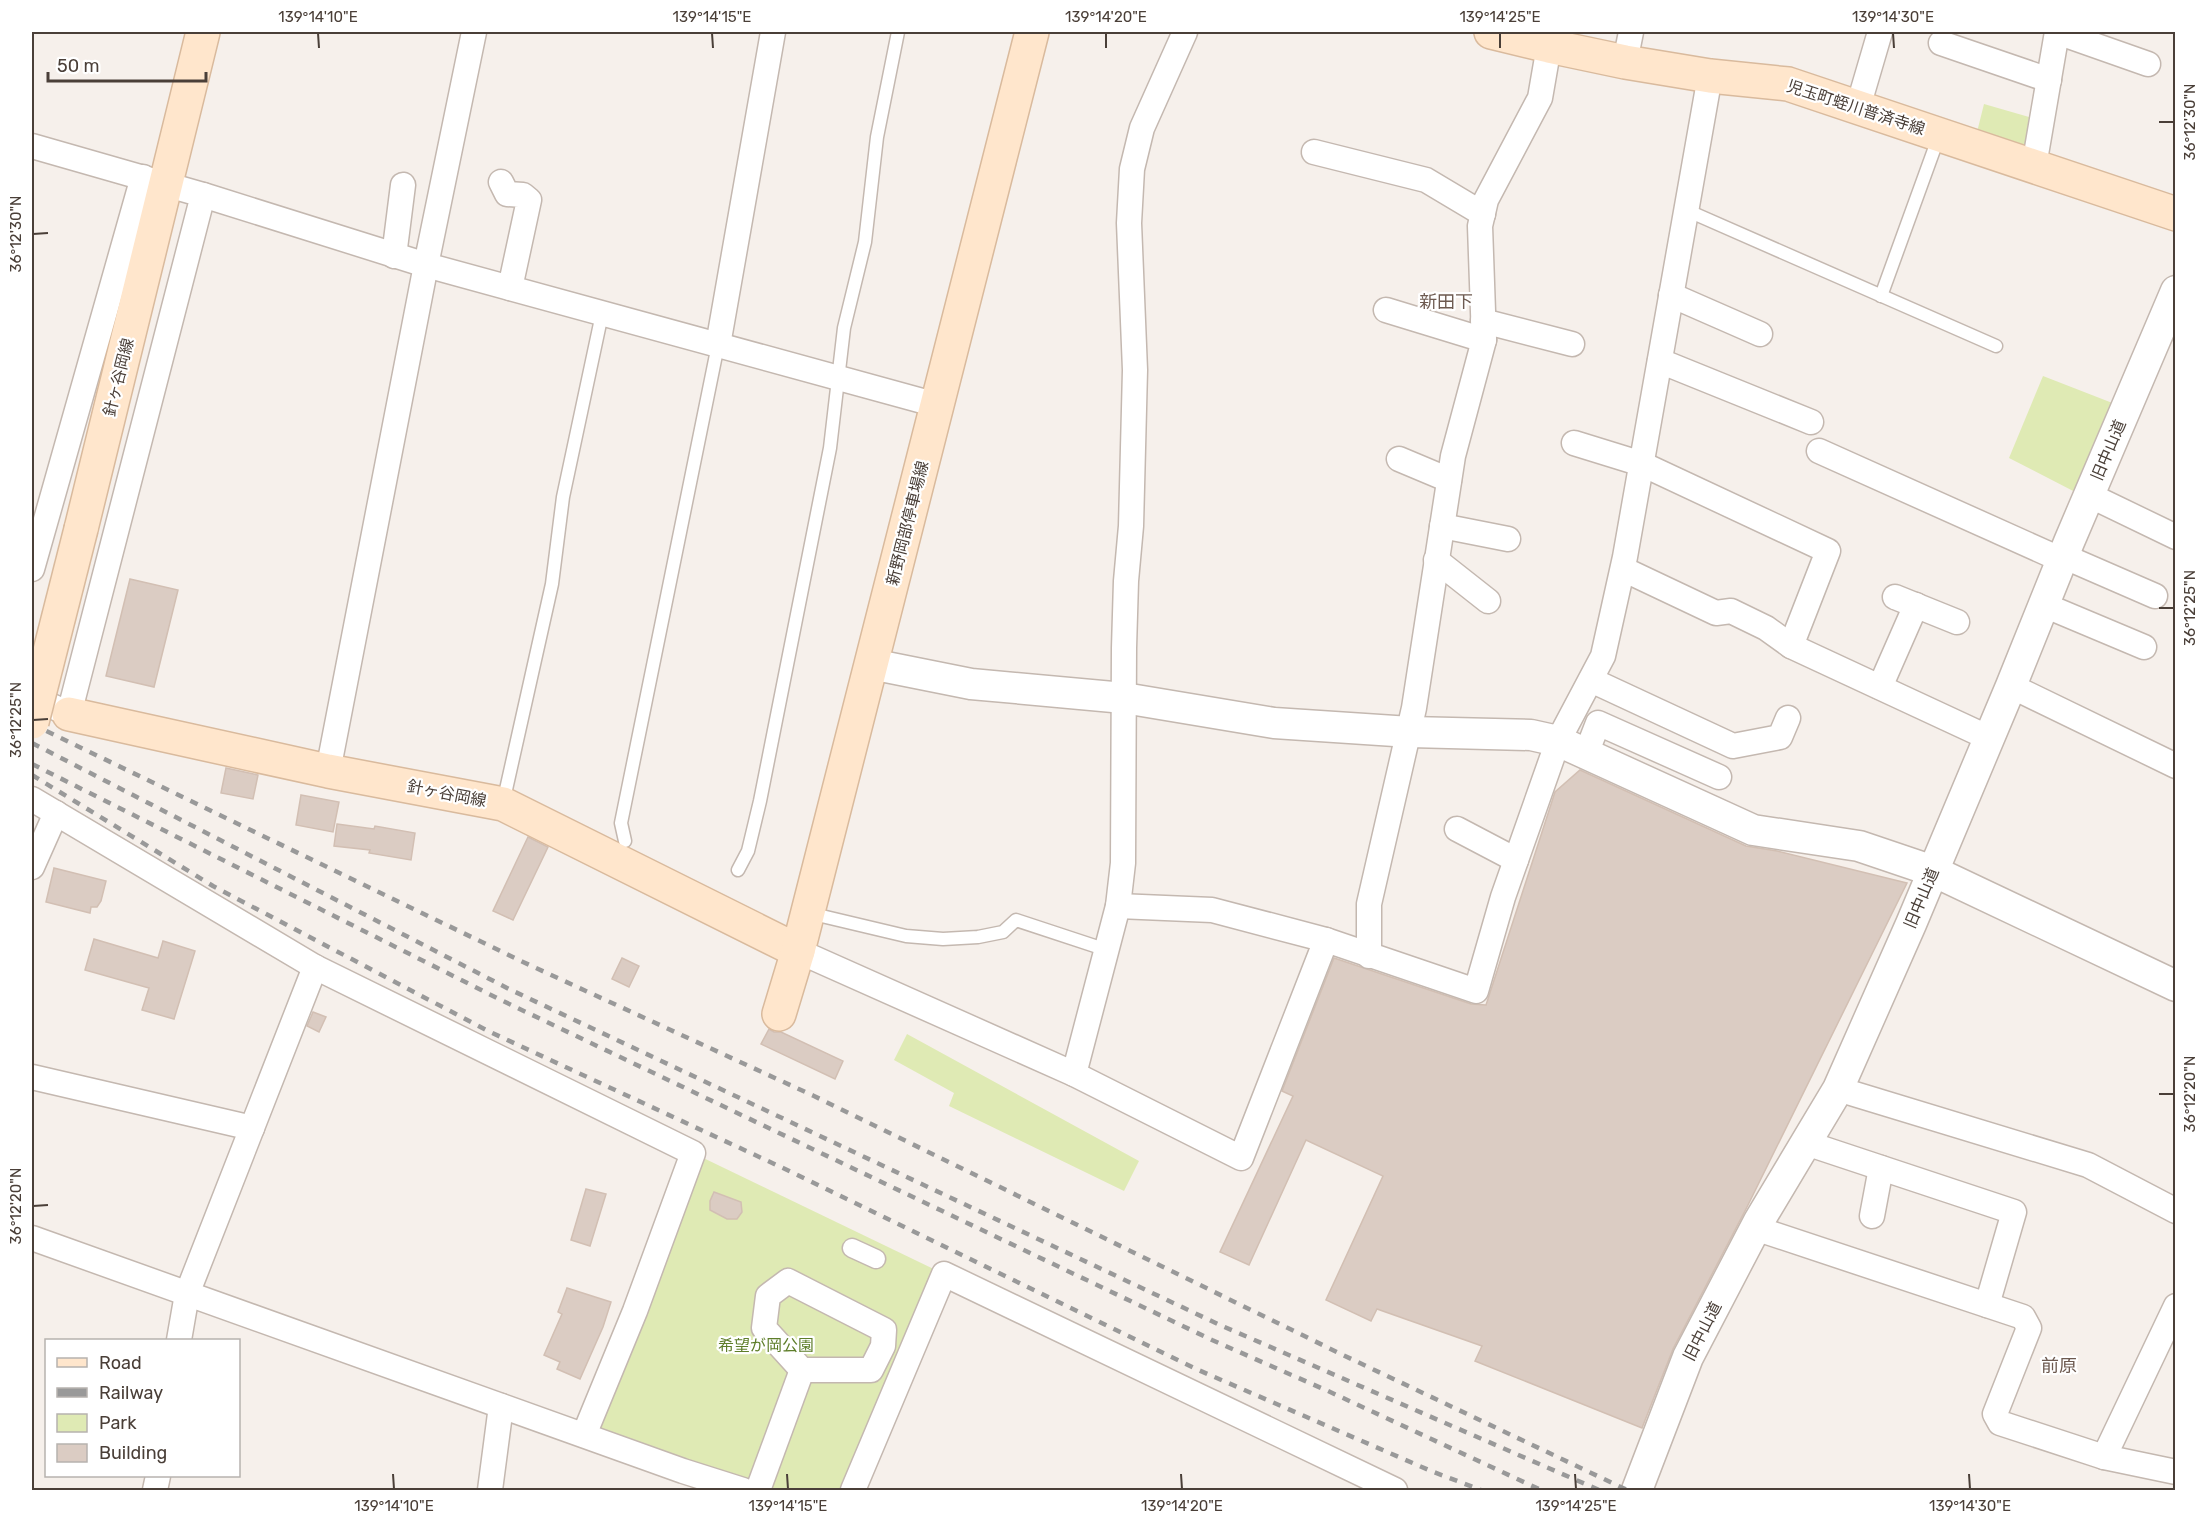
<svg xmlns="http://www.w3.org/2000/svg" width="2207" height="1522" font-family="Rubik,'Noto Sans JP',sans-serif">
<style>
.green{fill:#dfeab4}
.building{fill:#dbccc3;stroke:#d2bfb3;stroke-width:1.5}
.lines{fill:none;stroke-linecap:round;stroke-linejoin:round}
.service-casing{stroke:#c4b8b0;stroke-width:15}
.pedestrian-casing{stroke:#c4b8b0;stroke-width:21}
.minor-casing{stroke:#c4b8b0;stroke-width:27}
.tertiary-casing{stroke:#c4b8b0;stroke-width:33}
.secondary-casing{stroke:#d9ba9d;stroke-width:36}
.service{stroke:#fff;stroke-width:12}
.pedestrian{stroke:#fff;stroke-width:18}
.minor{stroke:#fff;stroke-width:24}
.tertiary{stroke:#fff;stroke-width:30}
.secondary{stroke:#ffe6cc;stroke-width:33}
.rail{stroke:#999;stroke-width:4.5;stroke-dasharray:8 8;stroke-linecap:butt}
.secondary-bridge-casing{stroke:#d9ba9d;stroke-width:36;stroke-linecap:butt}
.secondary-bridge{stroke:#ffe6cc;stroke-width:33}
.ticks{fill:none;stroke:#4a3f38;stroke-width:2}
.labels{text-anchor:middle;stroke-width:4.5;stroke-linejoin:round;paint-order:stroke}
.street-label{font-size:16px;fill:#4a3f38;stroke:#fff}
.park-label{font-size:16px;fill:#5e7e2a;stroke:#fff}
.neighbourhood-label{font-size:18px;fill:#6d5a50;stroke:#fff}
.neatline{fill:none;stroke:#4a3f38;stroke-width:2}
.ticks-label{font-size:15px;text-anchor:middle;fill:#4a3f38}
</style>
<rect width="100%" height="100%" fill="#f6f0eb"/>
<g class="green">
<polygon points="1984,104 2029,117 2024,153 1976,136"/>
<polygon points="2043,376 2115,404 2079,494 2009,458"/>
<polygon points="907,1034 1139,1161 1124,1191 949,1106 954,1093 894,1060"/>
<polygon points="693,1153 944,1274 853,1490 728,1490 584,1435"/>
</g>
<g class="building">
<polygon points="130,579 178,590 154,687 106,676"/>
<polygon points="226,768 258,775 253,799 221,793"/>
<polygon points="1580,770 1746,846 1777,851 1907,883 1747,1207 1673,1349 1642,1428 1475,1361 1482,1346 1377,1309 1371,1321 1326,1300 1383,1176 1306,1140 1249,1265 1220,1252 1293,1096 1282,1091 1334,958 1471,1004 1486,1005 1555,792"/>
<polygon points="301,795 339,802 333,832 296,825"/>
<polygon points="337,824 374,829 375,826 415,833 411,860 369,853 370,850 334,846"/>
<polygon points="528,837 548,847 513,920 493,911"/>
<polygon points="54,868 106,881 101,901 97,907 91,907 90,913 46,902"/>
<polygon points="94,939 158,958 163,941 195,951 174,1019 142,1010 149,988 85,970"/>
<polygon points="622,958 639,966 629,987 612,979"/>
<polygon points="313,1012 326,1017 319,1032 307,1026"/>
<polygon points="769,1029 774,1032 781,1032 843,1061 835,1079 761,1044"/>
<polygon points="586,1189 606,1194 590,1246 571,1240"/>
<polygon points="714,1192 741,1202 742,1212 737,1219 727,1219 710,1210 710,1201"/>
<polygon points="567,1288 611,1302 603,1327 580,1379 557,1369 560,1362 544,1355 562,1314 558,1312"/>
</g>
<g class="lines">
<g class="service-casing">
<g id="service">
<polyline points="1686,210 1996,346"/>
<polyline points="1881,296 1939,136"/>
<polyline points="503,803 552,584 563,497 602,314"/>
<polyline points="625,841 621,823 718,345"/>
<polyline points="738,870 748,851 760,801 830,448 844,328 865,242 877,137 898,32"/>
<polyline points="809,913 906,936 943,939 978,937 1003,932 1016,920 1107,950"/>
</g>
</g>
<g class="pedestrian-casing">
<polyline id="pedestrian" points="852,1248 876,1259"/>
</g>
<g class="minor-casing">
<g id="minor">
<polyline points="2057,32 2148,64"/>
<polyline points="1941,43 2049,80"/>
<polyline points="1625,62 1631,32"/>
<polyline points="1858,107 1880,32"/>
<polyline points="32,146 203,195 69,714 32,697"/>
<polyline points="1314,152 1426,180 1483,214"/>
<polyline points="2034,166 2057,32"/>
<polyline points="501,182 507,194 523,195 529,200 510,288"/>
<polyline points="203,195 426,265 937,405"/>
<polyline points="394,256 403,185"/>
<polyline points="1671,295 1760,334"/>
<polyline points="1386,310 1484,340"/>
<polyline points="1483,321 1572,344"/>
<polyline points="718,345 773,32"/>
<polyline points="1660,361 1811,422"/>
<polyline points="1574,443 1642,464 1828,551 1791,646 1989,738"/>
<polyline points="1819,451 2062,560"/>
<polyline points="1399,459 1449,480"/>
<polyline points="2089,495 2176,537"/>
<polyline points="1442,526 1508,539"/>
<polyline points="2063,556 2155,596"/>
<polyline points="1436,560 1488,601"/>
<polyline points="32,569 143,177"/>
<polyline points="1623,569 1716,613 1731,611 1766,628 1791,646"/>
<polyline points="1895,597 1957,622"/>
<polyline points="2044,605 2144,647"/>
<polyline points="1591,680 1733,746 1780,737 1788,718"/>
<polyline points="2011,686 2176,766"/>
<polyline points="1880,687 1916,605"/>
<polyline points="1586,754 1598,723 1719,777"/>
<polyline points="328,771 426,265 474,32"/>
<polyline points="32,799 315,967 693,1153 635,1311 584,1435"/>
<polyline points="1457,829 1516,860"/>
<polyline points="32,867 56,813"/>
<polyline points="1118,906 1212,910 1326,940 1476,991 1503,897 1558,741 1603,656 1625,557 1710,76"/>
<polyline points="798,951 1074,1074 1241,1158 1326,940"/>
<polyline points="1369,956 1369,904 1414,708 1453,456 1484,340 1480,226 1486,200 1540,98 1549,46"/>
<polyline points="1074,1074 1118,906 1123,863 1124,648 1126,581 1131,526 1135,370 1129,223 1132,169 1142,128 1185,32"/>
<polyline points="32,1077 252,1128"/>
<polyline points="1838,1089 2088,1165 2176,1211"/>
<polyline points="1806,1143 2014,1212 1987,1305"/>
<polyline points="1872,1216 1881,1168"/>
<polyline points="1755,1228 2023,1317 2029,1328 1995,1414 2000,1423 2104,1457 2176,1472"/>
<polyline points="32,1238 683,1471 743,1490"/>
<polygon points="788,1281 884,1330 883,1346 871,1370 802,1370 764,1328 768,1296"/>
<polyline points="179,1340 187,1294 315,967"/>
<polyline points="2104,1457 2176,1306"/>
<polyline points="155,1490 158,1476"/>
<polyline points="490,1490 501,1406"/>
<polyline points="758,1490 802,1370"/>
<polyline points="853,1490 944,1274 1395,1490"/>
</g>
</g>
<g class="tertiary-casing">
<g id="tertiary">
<polyline points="871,664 971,684 1124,698 1274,723 1410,732 1531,735 1558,741 1753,830 1859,846 1933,871 2176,986"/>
<polyline points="1637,1490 1688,1357 1759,1221 1838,1089 1911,924 2011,686 2069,542 2176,291"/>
</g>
</g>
<g class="secondary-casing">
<g id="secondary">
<polyline points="1491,32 1549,46 1625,62 1710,76 1788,84 2176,214"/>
<polyline points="81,529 203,32"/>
<polyline points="69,714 328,771 503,804 798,951"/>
<polyline points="779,1014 798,951 1032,32"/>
</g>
</g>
<use href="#service" class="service"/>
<use href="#pedestrian" class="pedestrian"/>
<use href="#minor" class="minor"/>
<use href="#tertiary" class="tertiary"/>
<use href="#secondary" class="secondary"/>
<g class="rail">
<polyline points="32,724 523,962 814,1096 1343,1355 1627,1490"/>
<polyline points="32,743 509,989 1220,1325 1599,1490"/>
<polyline points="32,764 503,1001 1212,1340 1328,1391 1541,1490"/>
<polyline points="32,775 213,886 488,1031 783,1168 1196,1369 1431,1471 1481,1490"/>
</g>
<g class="secondary-bridge-casing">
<polyline id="secondary-bridge" points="32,722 81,529"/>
</g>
<use href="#secondary-bridge" class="secondary-bridge"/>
</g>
<path class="ticks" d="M 318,33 L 319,48M 712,33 L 713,48M 1106,33 L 1106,48M 1500,33 L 1500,48M 1893,33 L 1894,48M 2159,122 L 2174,122M 33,234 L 48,233M 2159,608 L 2174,608M 33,720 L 48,719M 2159,1094 L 2174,1094M 33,1206 L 48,1205M 393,1474 L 394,1489M 787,1474 L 788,1489M 1181,1474 L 1182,1489M 1575,1474 L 1576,1489M 1969,1474 L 1970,1489"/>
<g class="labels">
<g class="street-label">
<text transform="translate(1856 107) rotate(18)" y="6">児玉町蛭川普済寺線</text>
<text transform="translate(118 377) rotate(-76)" y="6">針ヶ谷岡線</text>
<text transform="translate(2108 450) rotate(-67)" y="6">旧中山道</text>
<text transform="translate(907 523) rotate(-76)" y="6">新野岡部停車場線</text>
<text transform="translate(447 793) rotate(11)" y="6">針ヶ谷岡線</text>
<text transform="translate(1921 898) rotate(-67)" y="6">旧中山道</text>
<text transform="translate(1702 1331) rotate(-63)" y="6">旧中山道</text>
</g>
<g class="park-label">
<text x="766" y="1351">希望が岡公園</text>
</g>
<g class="neighbourhood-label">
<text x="1446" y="308">新田下</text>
<text x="2059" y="1372">前原</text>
</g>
</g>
<rect width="2207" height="1522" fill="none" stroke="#ffffff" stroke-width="66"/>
<rect x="45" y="1339" width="195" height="138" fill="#ffffff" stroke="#b7b2af" stroke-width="1.5"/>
<rect x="57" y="1358" width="30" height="9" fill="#ffe6cc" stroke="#b7b2af" stroke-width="1.5"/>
<text x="99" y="1369" font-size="18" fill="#4a3f38">Road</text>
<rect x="57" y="1388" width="30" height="9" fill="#999999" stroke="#b7b2af" stroke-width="1.5"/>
<text x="99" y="1399" font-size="18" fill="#4a3f38">Railway</text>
<rect x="57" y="1414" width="30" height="18" fill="#dfeab4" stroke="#b7b2af" stroke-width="1.5"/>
<text x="99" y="1429" font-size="18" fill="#4a3f38">Park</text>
<rect x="57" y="1444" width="30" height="18" fill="#dbccc3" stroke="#b7b2af" stroke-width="1.5"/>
<text x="99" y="1459" font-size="18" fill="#4a3f38">Building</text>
<path d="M48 72v9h158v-9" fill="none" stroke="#4a3f38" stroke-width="3"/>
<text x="57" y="72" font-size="18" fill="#4a3f38" stroke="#ffffff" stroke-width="4.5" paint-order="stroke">50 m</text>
<rect x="33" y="33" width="2141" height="1456" class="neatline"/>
<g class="ticks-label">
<text x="318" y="22">139°14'10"E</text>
<text x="712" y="22">139°14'15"E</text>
<text x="1106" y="22">139°14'20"E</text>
<text x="1500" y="22">139°14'25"E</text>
<text x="1893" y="22">139°14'30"E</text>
<text transform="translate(2190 122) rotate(-90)" y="5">36°12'30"N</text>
<text transform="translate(16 234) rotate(-90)" y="5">36°12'30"N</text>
<text transform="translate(2190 608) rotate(-90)" y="5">36°12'25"N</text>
<text transform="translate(16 720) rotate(-90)" y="5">36°12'25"N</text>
<text transform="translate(2190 1094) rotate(-90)" y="5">36°12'20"N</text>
<text transform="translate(16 1206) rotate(-90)" y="5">36°12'20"N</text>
<text x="394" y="1511">139°14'10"E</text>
<text x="788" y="1511">139°14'15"E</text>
<text x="1182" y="1511">139°14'20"E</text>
<text x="1576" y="1511">139°14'25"E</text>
<text x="1970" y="1511">139°14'30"E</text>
</g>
</svg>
